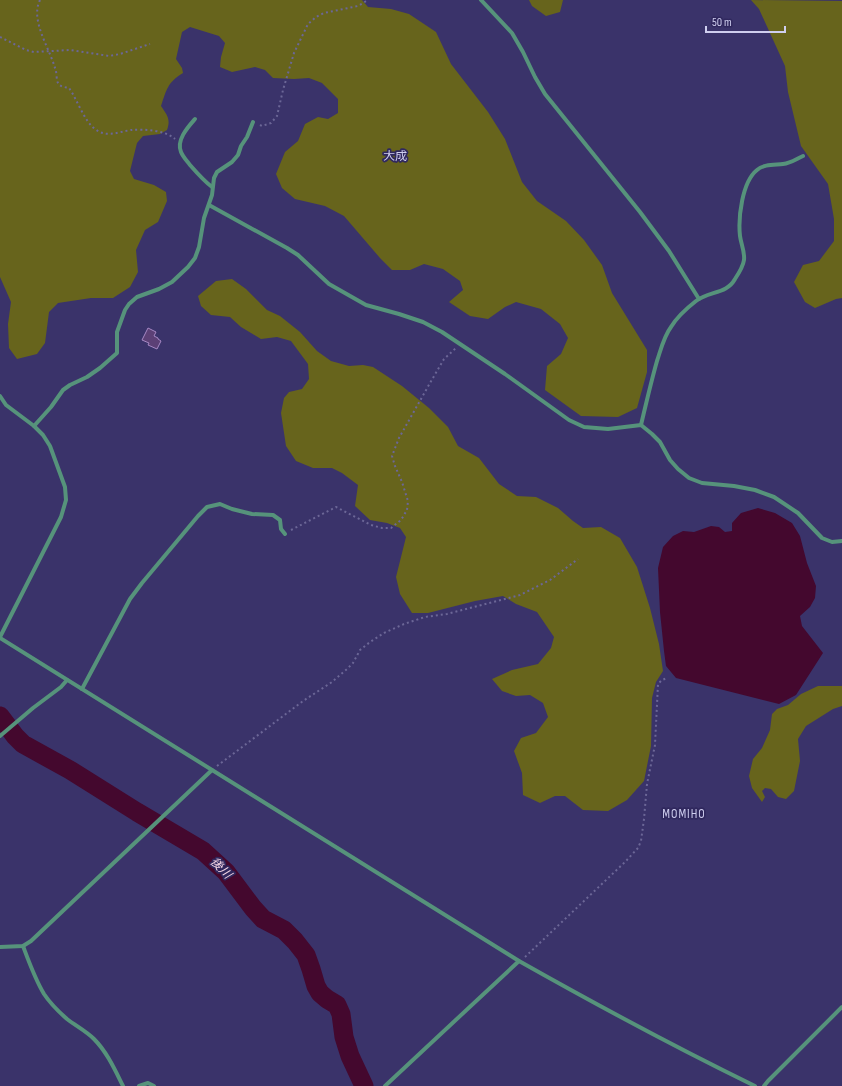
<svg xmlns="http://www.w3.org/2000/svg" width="842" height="1086" font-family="'Sofia Sans Condensed','Noto Sans JP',sans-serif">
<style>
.green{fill:#67641c}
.water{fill:#44082e}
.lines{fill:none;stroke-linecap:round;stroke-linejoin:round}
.river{stroke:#44082e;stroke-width:19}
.building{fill:#5c4076;stroke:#a688c4}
.path{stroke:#6c6797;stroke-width:2;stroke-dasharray:2 3;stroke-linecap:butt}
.street{stroke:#56937b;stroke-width:4}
.labels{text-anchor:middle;stroke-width:3.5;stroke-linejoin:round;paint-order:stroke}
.neighbourhood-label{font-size:12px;fill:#cfceef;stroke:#30285e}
.water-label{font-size:12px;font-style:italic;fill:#f7d8e7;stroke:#30285e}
.quarter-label{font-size:13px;letter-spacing:1px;fill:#cfceef;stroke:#30285e}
</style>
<rect width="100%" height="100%" fill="#3a336a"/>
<g class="green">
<path d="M 0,0 L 362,0 L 368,7 L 391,9 L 409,14 L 436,32 L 451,64 L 488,112 L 505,139 L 522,182 L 537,201 L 566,221 L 584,240 L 602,265 L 612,293 L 647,350 L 647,372 L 637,408 L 618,417 L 581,416 L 545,390 L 547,366 L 561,354 L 568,338 L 560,324 L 541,309 L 516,302 L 505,307 L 488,319 L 470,316 L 449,302 L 463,290 L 460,281 L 443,269 L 424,264 L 410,270 L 392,270 L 380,258 L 344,216 L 325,206 L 295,199 L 282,188 L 276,174 L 285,152 L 298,141 L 305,124 L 318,117 L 328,119 L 338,113 L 338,99 L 322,83 L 309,78 L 294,79 L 273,78 L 265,70 L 255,67 L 232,72 L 220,67 L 221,57 L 225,43 L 219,36 L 190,27 L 182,32 L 176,59 L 182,68 L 183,73 C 167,83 167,89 161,106 C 167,115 171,119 167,130 L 160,134 L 143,136 L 137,143 L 130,171 L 134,179 L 154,185 L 166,192 L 167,201 L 158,222 L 145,230 L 136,250 L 138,272 L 130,287 L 113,298 L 91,298 L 58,303 L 49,312 L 45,343 L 37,354 L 17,359 L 9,348 L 8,324 L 11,302 L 0,277 Z"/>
<polygon points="529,0 563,0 560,12 546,16 532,6"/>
<polygon points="751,0 842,1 842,298 836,299 815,308 805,302 794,282 803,265 819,261 834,241 834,219 828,184 801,146 788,92 785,66 759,9"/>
<polygon points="232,279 246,289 267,310 280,316 300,332 317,351 331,361 349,366 363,365 373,367 402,386 429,408 448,427 458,446 479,458 499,484 517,496 536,497 558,508 573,521 583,528 601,527 620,538 637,567 650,608 659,644 663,671 656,682 652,698 651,746 644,781 627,800 608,811 583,810 565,796 555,796 540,803 523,795 522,773 514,751 521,738 536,733 548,717 543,703 530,695 516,696 502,691 492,679 512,670 538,664 551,648 554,637 537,612 516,604 503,596 475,601 428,613 412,613 400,594 396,577 406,537 400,528 387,523 370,520 355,506 358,485 342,473 332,468 313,468 296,461 286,446 281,413 284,398 289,392 302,389 309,379 308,364 291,341 277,337 261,339 241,327 230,317 211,315 201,306 198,296 216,281"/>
<polygon points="818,686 842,686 842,706 833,709 806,726 798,739 800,761 794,791 786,799 778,797 771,789 765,788 762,791 765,797 762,802 752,788 749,776 753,759 762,748 770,730 772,714 777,709 788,705 801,694"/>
</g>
<polygon class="water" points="758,508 775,513 792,523 800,536 807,563 816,586 815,598 810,607 800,616 802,626 823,653 796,695 779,704 676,678 666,666 664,651 660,612 658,568 663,547 673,536 683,531 694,532 711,526 719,527 725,532 732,531 732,523 741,513"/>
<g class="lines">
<polyline class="river" points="0,716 15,736 23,744 70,770 137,812 203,851 226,872 253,908 263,919 284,930 295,941 306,955 311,969 316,986 320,993 327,999 337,1005 341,1014 344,1037 350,1056 364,1086"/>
</g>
<polygon class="building" points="148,328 156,332 154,336 158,338 158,339 161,341 157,349 148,345 149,343 142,340"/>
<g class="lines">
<g class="path">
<path d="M 40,0 C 30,20 49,47 55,68 C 57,72 56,79 58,83 C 60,87 65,87 69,88 C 77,99 84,121 95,129 C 106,138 118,132 131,130 C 144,129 165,130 175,139"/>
<polyline points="0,37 26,50 34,52 70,50 109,56 120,54 150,44"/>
<polyline points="260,125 262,126 271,123 277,116 283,90 294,53 308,24 316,17 324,13 358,6 368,0"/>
<polyline points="291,530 336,507 371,525 382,528 391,528 401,520 407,510 408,501 402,482 395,466 392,456 399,438 430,383 444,359 456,348"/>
<polyline points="217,766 303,701 332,682 347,669 353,663 360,650 370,642 384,633 404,624 425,617 447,614 520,595 550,580 578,559"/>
<polyline points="525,957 625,862 638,848 641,841 644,819 647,784 655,745 658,684 662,680 667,678"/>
</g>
<g class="street">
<polyline points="481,0 512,33 523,52 535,77 545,94 640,212 669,251 699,299"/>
<path d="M 195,119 C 188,127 176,140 181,152 C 183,157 187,161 190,165 C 197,173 204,181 212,187"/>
<polyline points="209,205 287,248 298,255 329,284 366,305 399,314 423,322 442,332 505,374 569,420 584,427 608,429 641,425 652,434 660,442 670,460 678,469 689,478 702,483 734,486 755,490 774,497 798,513 822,538 832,542 842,541"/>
<polyline points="0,396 6,405 34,426 43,435 50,446 65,487 66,500 61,517 0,637"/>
<path d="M 641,425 C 646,404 651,382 657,361 C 661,349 664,336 671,327 C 677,317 687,308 696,301 C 709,291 727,294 735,279 C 739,273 743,267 744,260 C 745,252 741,244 740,236 C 738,218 742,182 757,170 C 764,164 774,165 783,164 C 791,163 796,159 803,156"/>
<polyline points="34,426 51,407 63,390 70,385 87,377 100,368 117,353 117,332 125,310 129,304 137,297 159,289 172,282 188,267 195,258 199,247 204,218 212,195 214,178 217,172 232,162 238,155 241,146 247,137 253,122"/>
<path d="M 0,638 L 519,961 C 597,1005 675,1047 755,1086"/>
<polyline points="82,689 130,599 142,583 198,516 207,507 220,504 232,509 252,514 273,515 280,520 281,529 285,534"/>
<polyline points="0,736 33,708 61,687 67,680"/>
<path d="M 23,946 C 29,962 35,979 44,994 C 50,1003 59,1012 67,1019 C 76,1026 86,1031 94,1039 C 107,1052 115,1070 123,1086"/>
<polyline points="0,947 23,946 31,941 212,770"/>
<polyline points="139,1086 148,1083 154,1086"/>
<polyline points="385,1086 519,961"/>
<polyline points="764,1086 768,1081 842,1007"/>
</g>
</g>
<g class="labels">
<g class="neighbourhood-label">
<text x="395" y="160">大成</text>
</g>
<g class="water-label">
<text transform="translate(221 868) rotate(45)" y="4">後川</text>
</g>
<g class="quarter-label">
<text x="684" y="818">MOMIHO</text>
</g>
</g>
<path d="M706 26v6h79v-6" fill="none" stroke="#cfceef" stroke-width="2"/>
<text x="712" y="26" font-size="12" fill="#cfceef" stroke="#30285e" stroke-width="3" paint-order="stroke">50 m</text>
</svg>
